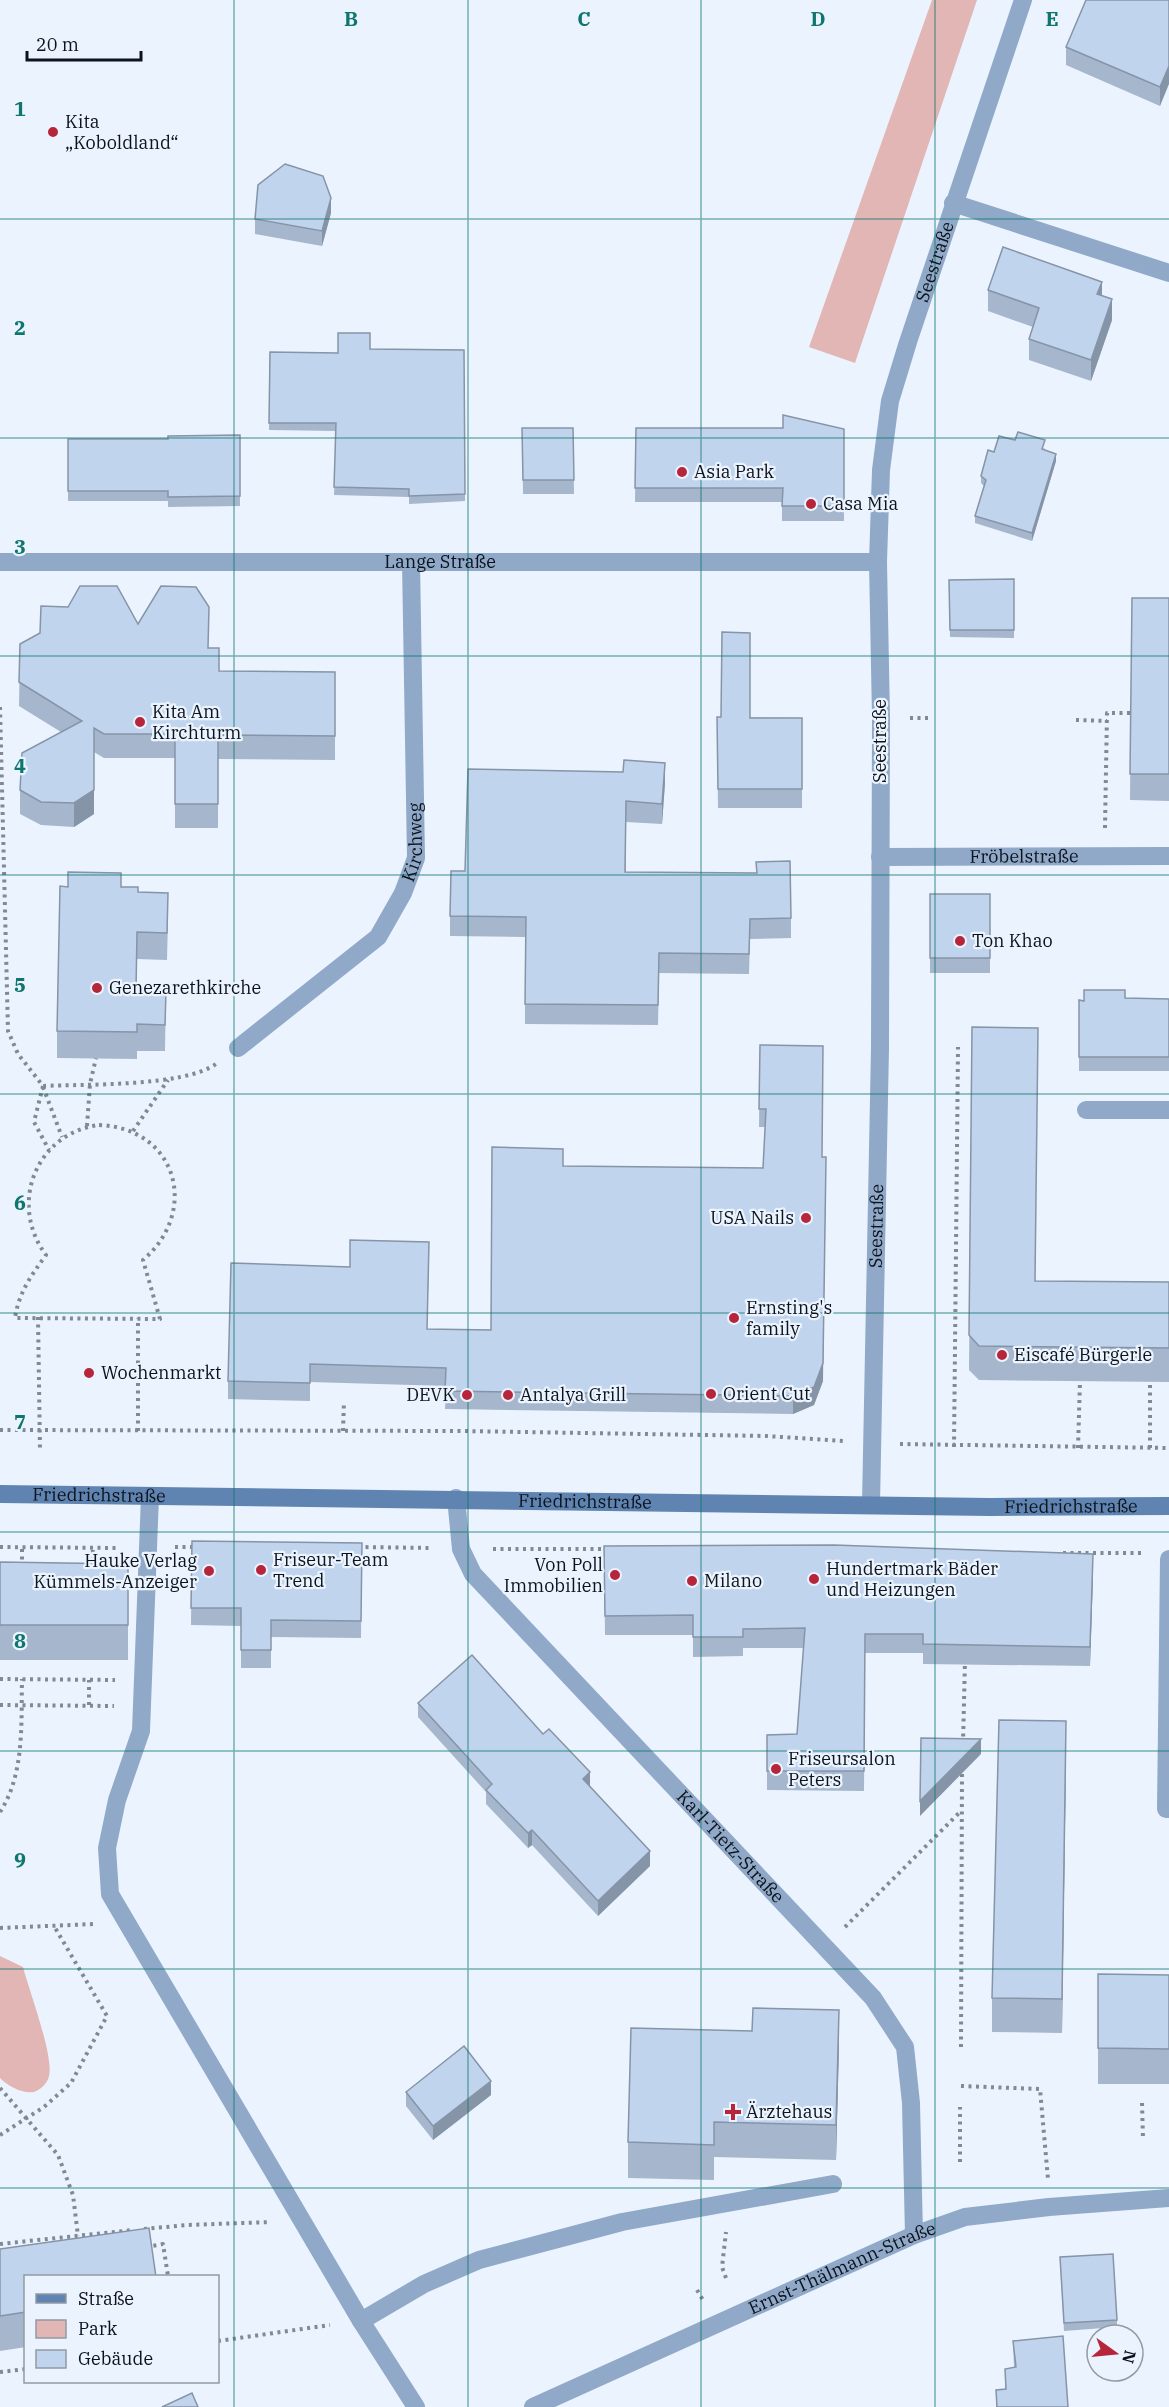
<svg xmlns="http://www.w3.org/2000/svg" width="1169" height="2407" font-family="'IBM Plex Serif',serif">
<style>
.green{fill:#e2b6b5}
.lines{fill:none;stroke-linecap:round;stroke-linejoin:round}
.path{stroke:#818992;stroke-width:4;stroke-dasharray:3 4.5;stroke-linecap:butt}
.service{stroke:#90a9c8;stroke-width:18}
.minor{stroke:#90a9c8;stroke-width:18}
.secondary{stroke:#6084b1;stroke-width:18}
.wall{fill:#a5b6cd}
.shaded-wall{fill:#8694a7}
.building{fill:#c0d4ee;stroke:#8694a7;stroke-width:1.5}
.grid{fill:none;stroke:#0f766e;stroke-width:1.5;stroke-opacity:0.55}
.poi-dot{fill:#b7253a;stroke:#ebf4fe;stroke-width:2}
.labels{text-anchor:middle;stroke-width:4.5;stroke-linejoin:round;paint-order:stroke}
.poi-label{font-size:18px;fill:#0c131b;stroke:#ebf4fe;text-anchor:start}
.street-label{font-size:18px;fill:#0c131b;stroke:#ebf4fe}
.grid-label{font-size:20px;text-anchor:middle;font-weight:bold;fill:#0f766e;stroke:#ebf4fe;stroke-width:4.5;stroke-linejoin:round;paint-order:stroke}
</style>
<rect width="100%" height="100%" fill="#ebf4fe"/>
<g class="green">
<polygon points="932,0 977,0 855,363 809,347"/>
<path d="M 0,1956 L 23,1967 C 29,1990 54,2056 49,2076 C 48,2083 40,2090 34,2092 C 22,2094 8,2086 0,2078 Z"/>
</g>
<g class="lines">
<g class="path">
<path d="M 0,707 L 8,1031 L 18,1054 L 43,1086 C 85,1084 183,1087 216,1064"/>
<polyline points="910,718 930,718"/>
<polyline points="1076,720 1107,721"/>
<polyline points="1105,828 1107,713 1132,713"/>
<polyline points="43,1086 34,1122 49,1150"/>
<polyline points="43,1087 62,1137"/>
<path d="M 99,1125 C 177,1128 200,1211 143,1260 L 160,1319 L 15,1318 C 19,1292 31,1276 46,1255 C 8,1204 36,1133 99,1125 Z"/>
<polyline points="87,1126 90,1084 96,1058"/>
<polyline points="133,1131 168,1080"/>
<polyline points="38,1317 40,1451"/>
<polyline points="0,1430 462,1431 766,1436 844,1441"/>
<polyline points="138,1431 138,1318"/>
<polyline points="343,1431 344,1401"/>
<polyline points="900,1444 1169,1448"/>
<polyline points="954,1447 958,1047"/>
<polyline points="1078,1448 1080,1381"/>
<polyline points="1150,1448 1150,1382"/>
<polyline points="0,1547 119,1548"/>
<polyline points="175,1547 194,1547"/>
<polyline points="358,1547 431,1548"/>
<polyline points="493,1549 608,1549"/>
<polyline points="1063,1553 1142,1553"/>
<polyline points="22,1567 22,1547"/>
<polyline points="92,1568 93,1548"/>
<polyline points="0,1679 115,1680"/>
<polyline points="0,1705 114,1706"/>
<polyline points="89,1705 89,1680"/>
<polyline points="963,1744 965,1661"/>
<path d="M 0,1812 C 25,1774 21,1722 22,1679"/>
<polyline points="845,1927 961,1811"/>
<polyline points="0,1928 94,1924"/>
<polyline points="961,2047 962,1769"/>
<polyline points="961,2086 1040,2089 1048,2179"/>
<polyline points="0,2088 58,2155 73,2195 78,2236"/>
<polyline points="1142,2103 1143,2139"/>
<polyline points="0,2135 44,2107 71,2083 107,2016 54,1926"/>
<polyline points="960,2162 960,2107"/>
<polyline points="144,2229 187,2225 271,2222"/>
<polyline points="0,2244 133,2230"/>
<polyline points="146,2247 163,2244 168,2276"/>
<polyline points="726,2278 722,2267 726,2232"/>
<polyline points="697,2290 703,2300"/>
<polyline points="218,2341 330,2325"/>
<polyline points="0,2372 26,2369"/>
</g>
<g class="service">
<polyline points="150,1496 141,1731 117,1800 107,1848 110,1894 361,2321 416,2407"/>
<polyline points="1169,1559 1166,1809 1169,1809"/>
<polyline points="361,2321 424,2284 479,2260 622,2222 833,2184"/>
</g>
<g class="minor">
<polyline points="953,203 1169,273"/>
<path id="s1" d="M 0,562 L 878,562"/>
<path id="s2" d="M 880,857 L 1169,856"/>
<path id="s3" d="M 238,1048 L 378,937 L 403,893 L 416,858 L 411,562"/>
<polyline points="1086,1110 1169,1110"/>
<path id="s4" d="M 456,1498 L 461,1549 L 473,1574 L 873,1998 L 905,2047 L 911,2103 L 914,2235"/>
<path id="s5" d="M 871,1504 L 880,1048 L 881,718 L 878,562 L 881,470 L 890,401 L 908,342 L 1023,0"/>
<path id="s6" d="M 533,2407 L 914,2235 L 965,2217 L 1049,2207 L 1169,2198"/>
</g>
<path class="secondary" id="s7" d="M 0,1494 L 990,1507 L 1169,1506"/>
</g>
<g class="wall">
<polygon points="1169,0 1160,106 1066,65 1066,47"/>
<polygon points="331,213 322,246 255,234 255,219"/>
<polygon points="988,290 1102,295 1112,320 1091,381 1029,360 1029,339 1033,327 988,311"/>
<polygon points="370,349 464,350 465,501 409,504 409,497 334,495 336,431 269,430 270,352 338,353"/>
<polygon points="522,428 573,428 574,494 523,494"/>
<polygon points="636,428 844,429 844,521 782,521 782,502 635,502"/>
<polygon points="240,435 240,506 168,507 168,501 68,501 68,439 168,439"/>
<polygon points="1045,448 1044,450 1056,461 1032,541 975,523 975,516 984,486 981,483 981,476"/>
<polygon points="1014,579 1014,638 950,637 949,580"/>
<polygon points="1132,598 1169,598 1169,801 1130,800"/>
<polygon points="138,624 209,648 219,671 335,672 335,760 218,759 218,828 175,828 175,758 104,758 94,752 94,814 74,827 41,825 20,814 20,790 61,732 19,706 20,644"/>
<polygon points="717,717 802,718 802,808 718,808"/>
<polygon points="665,783 662,824 626,822 626,872 791,918 791,938 750,939 749,974 659,973 658,1025 525,1024 525,937 450,936 450,916 465,871"/>
<polygon points="68,887 121,887 138,892 168,920 167,960 137,959 136,990 166,991 165,1051 137,1051 137,1059 57,1058 57,1031"/>
<rect x="930" y="894" width="60" height="79"/>
<polygon points="1125,998 1169,999 1169,1071 1079,1071 1079,1000 1084,1001"/>
<polygon points="972,1027 1036,1281 1169,1282 1169,1382 979,1380 969,1370"/>
<polygon points="760,1045 822,1157 823,1381 814,1405 793,1414 445,1409 446,1386 310,1382 310,1401 228,1399 228,1381 350,1267 429,1260 427,1329 491,1330 563,1166 763,1168 765,1127 759,1127"/>
<polygon points="192,1541 362,1543 361,1638 271,1637 271,1668 241,1668 241,1626 191,1625"/>
<polygon points="604,1546 1093,1573 1090,1666 923,1664 923,1653 865,1653 864,1791 767,1790 767,1735 797,1734 804,1648 743,1648 743,1656 693,1657 693,1635 605,1635"/>
<polygon points="0,1562 128,1564 128,1660 0,1660"/>
<polygon points="418,1703 543,1734 590,1787 650,1866 598,1916 532,1845 528,1848 486,1804 486,1792 418,1717"/>
<polygon points="1066,1756 1062,2033 992,2032 992,1998"/>
<polygon points="1098,1974 1169,1975 1169,2084 1098,2084"/>
<polygon points="752,2031 839,2046 836,2160 714,2157 714,2180 628,2178 628,2142"/>
<polygon points="406,2092 491,2095 433,2140 406,2106"/>
<polygon points="0,2249 26,2277 26,2347 0,2351"/>
<polygon points="1060,2257 1117,2320 1117,2327 1064,2331"/>
<polygon points="1013,2341 1068,2407 996,2407 996,2390 1005,2389 1005,2369 1014,2367"/>
</g>
<g class="shaded-wall">
<polygon points="1169,66 1169,84 1160,106 1160,87"/>
<polygon points="331,198 331,213 322,246 322,231"/>
<polygon points="1102,282 1102,303 1097,294"/>
<polygon points="1112,299 1112,320 1091,381 1091,360"/>
<polygon points="1056,454 1056,461 1032,541 1032,533"/>
<polygon points="94,728 94,814 74,827 74,803"/>
<polygon points="665,763 665,783 662,824 662,804"/>
<polygon points="826,1157 823,1381 814,1405 793,1414 793,1396"/>
<polygon points="1093,1554 1093,1573 1090,1666 1090,1647"/>
<polygon points="1066,1721 1066,1756 1062,2033 1062,1999"/>
<polygon points="981,1739 981,1754 920,1816 920,1801"/>
<polygon points="590,1772 590,1787 583,1779"/>
<polygon points="532,1830 532,1845 528,1848 528,1833"/>
<polygon points="650,1851 650,1866 598,1916 598,1901"/>
<polygon points="839,2010 839,2046 836,2160 836,2125"/>
<polygon points="491,2081 491,2095 433,2140 433,2126"/>
</g>
<g class="building">
<polygon points="1086,0 1169,0 1169,66 1160,87 1066,47"/>
<polygon points="285,164 323,176 331,198 322,231 255,219 258,185"/>
<polygon points="1003,247 1102,282 1097,294 1112,299 1091,360 1029,339 1039,308 988,290"/>
<polygon points="338,333 370,333 370,349 464,350 465,494 409,496 409,489 334,487 336,423 269,423 270,352 338,353"/>
<polygon points="783,415 844,429 844,506 782,506 783,488 635,488 636,428 783,428"/>
<polygon points="522,428 573,428 574,480 523,480"/>
<polygon points="1018,432 1045,440 1042,449 1056,454 1032,533 975,516 986,480 981,476 988,450 994,452 999,436 1015,440"/>
<polygon points="240,435 240,496 168,497 168,491 68,491 68,439 168,439 168,436"/>
<polygon points="1014,579 1014,630 950,630 949,580"/>
<polygon points="80,586 117,586 138,624 161,586 196,587 209,607 208,648 219,648 219,671 335,672 335,736 218,735 218,804 175,804 175,734 104,734 94,728 94,790 74,803 41,802 20,790 22,753 82,721 19,682 20,644 40,633 41,606 68,607"/>
<polygon points="1132,598 1169,598 1169,774 1130,774"/>
<polygon points="722,632 750,633 750,718 802,718 802,789 718,789 717,717 721,717"/>
<polygon points="624,760 665,763 662,804 626,801 625,872 757,873 756,862 790,861 791,918 750,919 749,954 659,953 658,1005 525,1004 526,917 450,916 451,871 465,871 468,769 623,772"/>
<polygon points="68,872 121,873 121,887 138,887 138,892 168,893 167,933 137,932 136,990 166,991 165,1025 137,1024 137,1032 57,1031 60,886 68,887"/>
<rect x="930" y="894" width="60" height="64"/>
<polygon points="1084,990 1125,990 1125,998 1169,999 1169,1057 1079,1057 1079,1000 1084,1001"/>
<polygon points="972,1027 1038,1028 1035,1281 1169,1282 1169,1348 979,1346 969,1335"/>
<polygon points="760,1045 823,1046 822,1157 826,1157 823,1363 814,1387 793,1396 445,1391 446,1368 310,1364 310,1383 228,1381 231,1263 350,1267 350,1240 429,1242 427,1329 491,1330 492,1147 563,1149 563,1166 763,1168 766,1109 759,1109"/>
<polygon points="192,1541 362,1543 361,1621 271,1620 271,1650 241,1650 241,1608 191,1608"/>
<polygon points="834,1545 1093,1554 1090,1647 923,1644 923,1634 865,1634 864,1771 767,1771 767,1735 797,1734 805,1628 743,1629 743,1637 693,1637 693,1615 605,1616 604,1546"/>
<polygon points="0,1562 128,1564 128,1625 0,1625"/>
<polygon points="472,1655 543,1734 549,1729 590,1772 583,1779 650,1851 598,1901 532,1830 528,1833 486,1790 492,1784 418,1703"/>
<polygon points="999,1720 1066,1721 1062,1999 992,1998"/>
<polygon points="921,1738 981,1739 920,1801"/>
<polygon points="1098,1974 1169,1975 1169,2049 1098,2048"/>
<polygon points="753,2008 839,2010 836,2125 714,2122 714,2145 628,2142 631,2028 752,2031"/>
<polygon points="464,2046 491,2081 433,2126 406,2092"/>
<polygon points="149,2228 156,2277 26,2277 26,2312 0,2316 0,2249"/>
<polygon points="1113,2254 1117,2320 1064,2323 1060,2257"/>
<polygon points="1063,2336 1068,2407 997,2407 996,2390 1006,2389 1005,2369 1016,2367 1013,2341"/>
<polygon points="192,2393 198,2407 162,2407"/>
</g>
<path class="grid" d="M 234,0 L 234,2407M 468,0 L 468,2407M 701,0 L 701,2407M 935,0 L 935,2407M 0,219 L 1169,219M 0,438 L 1169,438M 0,656 L 1169,656M 0,875 L 1169,875M 0,1094 L 1169,1094M 0,1313 L 1169,1313M 0,1532 L 1169,1532M 0,1751 L 1169,1751M 0,1969 L 1169,1969M 0,2188 L 1169,2188"/>
<g class="poi-dot">
<circle cx="53" cy="132" r="6"/>
<circle cx="682" cy="472" r="6"/>
<circle cx="811" cy="504" r="6"/>
<circle cx="140" cy="722" r="6"/>
<circle cx="960" cy="941" r="6"/>
<circle cx="97" cy="988" r="6"/>
<circle cx="806" cy="1218" r="6"/>
<circle cx="734" cy="1318" r="6"/>
<circle cx="1002" cy="1355" r="6"/>
<circle cx="89" cy="1373" r="6"/>
<circle cx="711" cy="1394" r="6"/>
<circle cx="467" cy="1395" r="6"/>
<circle cx="508" cy="1395" r="6"/>
<circle cx="261" cy="1570" r="6"/>
<circle cx="209" cy="1571" r="6"/>
<circle cx="615" cy="1575" r="6"/>
<circle cx="814" cy="1579" r="6"/>
<circle cx="692" cy="1581" r="6"/>
<circle cx="776" cy="1769" r="6"/>
<path d="M730 2103h6v6h6v6h-6v6h-6v-6h-6v-6h6z"/>
</g>
<g class="labels">
<g class="poi-label">
<text x="65" y="128">Kita<tspan x="65" dy="21">„Koboldland“</tspan></text>
<text x="694" y="478">Asia Park</text>
<text x="823" y="510">Casa Mia</text>
<text x="152" y="718">Kita Am<tspan x="152" dy="21">Kirchturm</tspan></text>
<text x="972" y="947">Ton Khao</text>
<text x="109" y="994">Genezarethkirche</text>
<text x="794" y="1224" text-anchor="end">USA Nails</text>
<text x="746" y="1314">Ernsting's<tspan x="746" dy="21">family</tspan></text>
<text x="1014" y="1361">Eiscafé Bürgerle</text>
<text x="101" y="1379">Wochenmarkt</text>
<text x="723" y="1400">Orient Cut</text>
<text x="455" y="1401" text-anchor="end">DEVK</text>
<text x="520" y="1401">Antalya Grill</text>
<text x="273" y="1566">Friseur-Team<tspan x="273" dy="21">Trend</tspan></text>
<text x="197" y="1567" text-anchor="end">Hauke Verlag<tspan x="197" dy="21">Kümmels-Anzeiger</tspan></text>
<text x="603" y="1571" text-anchor="end">Von Poll<tspan x="603" dy="21">Immobilien</tspan></text>
<text x="826" y="1575">Hundertmark Bäder<tspan x="826" dy="21">und Heizungen</tspan></text>
<text x="704" y="1587">Milano</text>
<text x="788" y="1765">Friseursalon<tspan x="788" dy="21">Peters</tspan></text>
<text x="746" y="2118">Ärztehaus</text>
</g>
<g class="street-label">
<text dy="6" stroke="none"><textPath href="#s5" startOffset="1250">Seestraße</textPath></text>
<text dy="6" stroke="none"><textPath href="#s1" startOffset="440">Lange Straße</textPath></text>
<text transform="translate(880 741) rotate(-90)" y="6">Seestraße</text>
<text dy="6" stroke="none"><textPath href="#s3" startOffset="282">Kirchweg</textPath></text>
<text dy="6" stroke="none"><textPath href="#s2" startOffset="144">Fröbelstraße</textPath></text>
<text dy="6" stroke="none"><textPath href="#s5" startOffset="278">Seestraße</textPath></text>
<text dy="6" stroke="none"><textPath href="#s7" startOffset="99">Friedrichstraße</textPath></text>
<text dy="6" stroke="none"><textPath href="#s7" startOffset="585">Friedrichstraße</textPath></text>
<text dy="6" stroke="none"><textPath href="#s7" startOffset="1071">Friedrichstraße</textPath></text>
<text dy="6" stroke="none"><textPath href="#s4" startOffset="454">Karl-Tietz-Straße</textPath></text>
<text dy="6" stroke="none"><textPath href="#s6" startOffset="339">Ernst-Thälmann-Straße</textPath></text>
</g>
</g>
<g class="grid-label">
<text x="351" y="26">B</text>
<text x="584" y="26">C</text>
<text x="818" y="26">D</text>
<text x="1052" y="26">E</text>
<text x="20" y="116">1</text>
<text x="20" y="335">2</text>
<text x="20" y="554">3</text>
<text x="20" y="773">4</text>
<text x="20" y="992">5</text>
<text x="20" y="1210">6</text>
<text x="20" y="1429">7</text>
<text x="20" y="1648">8</text>
<text x="20" y="1867">9</text>
</g>
<rect x="24" y="2275" width="195" height="108" fill="#ebf4fe" stroke="#929aa3" stroke-width="1.5"/>
<rect x="36" y="2294" width="30" height="9" fill="#6084b1" stroke="#929aa3" stroke-width="1.5"/>
<text x="78" y="2305" font-size="18" fill="#0c131b">Straße</text>
<rect x="36" y="2320" width="30" height="18" fill="#e2b6b5" stroke="#929aa3" stroke-width="1.5"/>
<text x="78" y="2335" font-size="18" fill="#0c131b">Park</text>
<rect x="36" y="2350" width="30" height="18" fill="#c0d4ee" stroke="#929aa3" stroke-width="1.5"/>
<text x="78" y="2365" font-size="18" fill="#0c131b">Gebäude</text>
<g transform="translate(1115 2353) rotate(105)"><circle r="28" fill="#ebf4fe" stroke="#929aa3" stroke-width="1.5"/>
<path d="M0-4.5L10 22L0 15L-10 22Z" fill="#b7253a"/>
<text y="-9" font-size="16" font-weight="bold" text-anchor="middle" fill="#0c131b">N</text>
</g>
<path d="M27 51v9h114v-9" fill="none" stroke="#0c131b" stroke-width="3"/>
<text x="36" y="51" font-size="18" fill="#0c131b" stroke="#ebf4fe" stroke-width="4.5" paint-order="stroke">20 m</text>
</svg>
